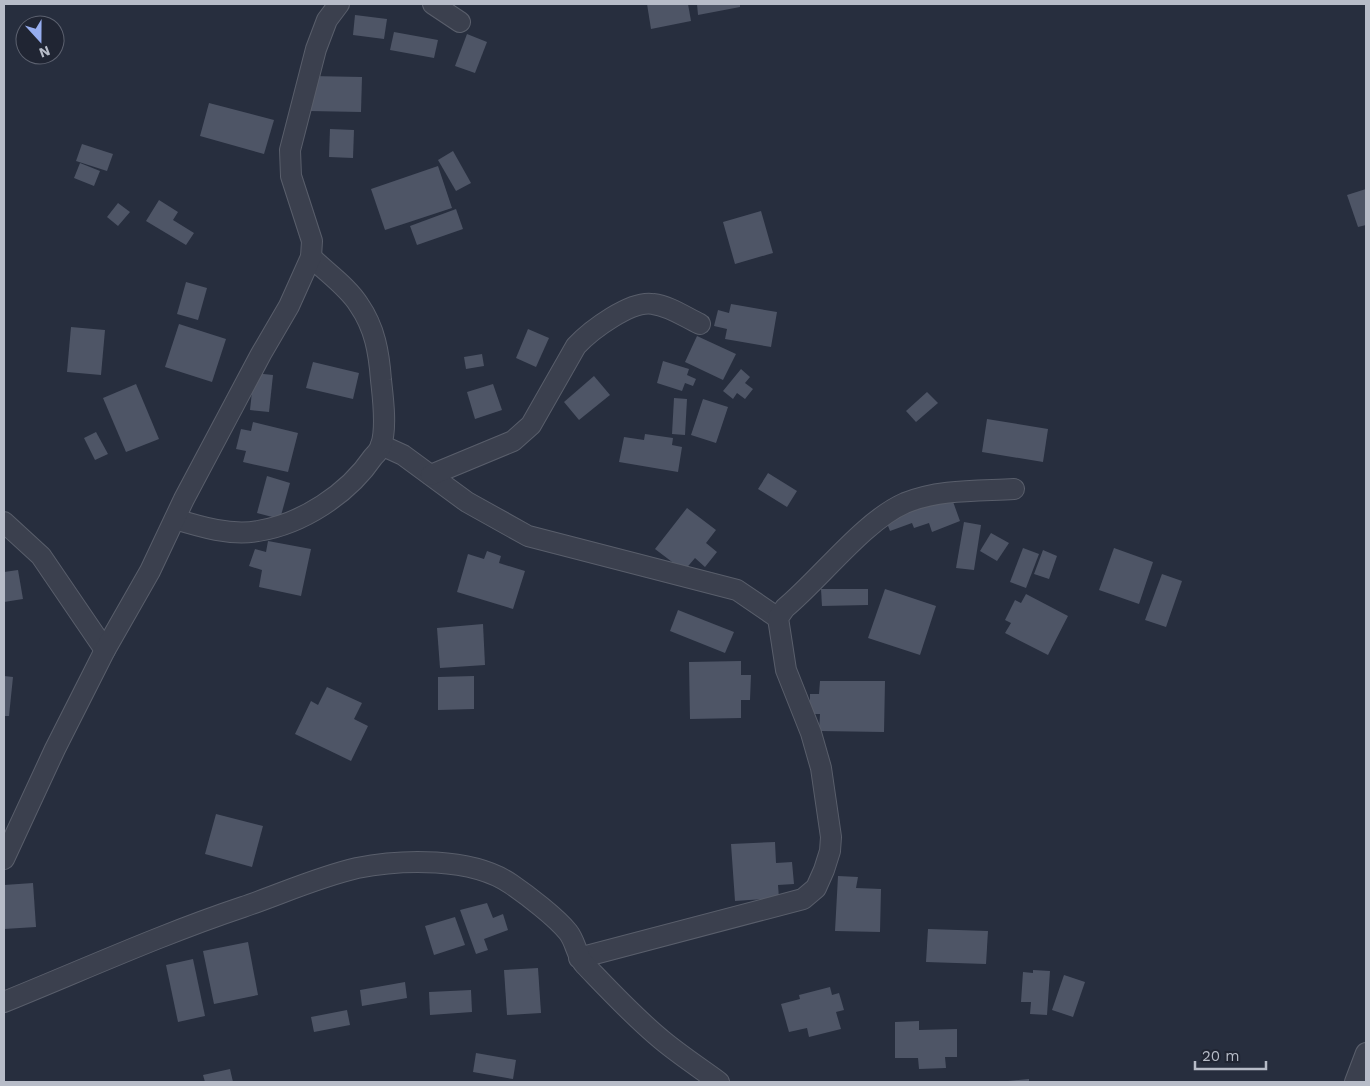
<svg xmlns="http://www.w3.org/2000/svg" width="1370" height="1086" font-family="'Work Sans',sans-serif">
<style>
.building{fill:#4e5566}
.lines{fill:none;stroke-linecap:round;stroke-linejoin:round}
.minor-casing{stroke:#595e6b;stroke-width:22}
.minor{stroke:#3b404e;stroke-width:20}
</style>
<rect width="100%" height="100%" fill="#272e3e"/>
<g class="building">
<polygon points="647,4 688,4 691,21 651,29"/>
<polygon points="697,4 740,4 740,7 698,15"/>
<polygon points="355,15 387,19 384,39 353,35"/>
<polygon points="394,32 438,40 434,58 390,50"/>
<polygon points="467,34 487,42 475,73 455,66"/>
<polygon points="310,76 362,77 361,112 309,111"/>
<polygon points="209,103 274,120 264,154 200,136"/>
<polygon points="330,129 354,130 353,158 329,157"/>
<polygon points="82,144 113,154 107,171 76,161"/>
<polygon points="453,151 471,183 456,191 438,160"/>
<polygon points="80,163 100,171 94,186 74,178"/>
<polygon points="438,166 452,208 385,230 371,189"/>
<polygon points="1366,189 1366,225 1358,227 1347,195"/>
<polygon points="159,200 178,212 173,220 194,233 186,245 146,221"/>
<polygon points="118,203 130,212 118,226 107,217"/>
<polygon points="456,209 463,229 417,245 410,226"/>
<polygon points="761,211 773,253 735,264 723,222"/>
<polygon points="186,282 207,288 198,320 177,314"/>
<polygon points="731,304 777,312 771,347 725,339 727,329 714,326 718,310 729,313"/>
<polygon points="179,324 226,339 212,382 165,367"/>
<polygon points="71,327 105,330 101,375 67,372"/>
<polygon points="528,329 549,338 536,367 516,358"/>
<polygon points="697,336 736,354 723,380 685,362"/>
<polygon points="482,354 484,366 466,369 464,357"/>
<polygon points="663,361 689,369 687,375 696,379 693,386 685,383 682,391 657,383"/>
<polygon points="313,362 359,373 353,399 306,388"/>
<polygon points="741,369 750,377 745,383 753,389 745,399 737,393 733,399 723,391"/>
<polygon points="254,373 273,375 269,412 250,410"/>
<polygon points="594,376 610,395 579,420 564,402"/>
<polygon points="136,384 159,439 126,452 103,398"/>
<polygon points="493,384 502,410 475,419 467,392"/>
<polygon points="927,392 938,403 916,422 906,411"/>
<polygon points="674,398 687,399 685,435 672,434"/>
<polygon points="703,399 728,407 716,443 691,435"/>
<polygon points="987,419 1048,429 1043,462 982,452"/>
<polygon points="253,422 298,433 288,472 243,462 246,451 236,449 241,429 251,431"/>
<polygon points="96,432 108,454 95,460 84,438"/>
<polygon points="645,434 673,438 672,445 682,447 678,472 619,462 624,437 644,440"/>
<polygon points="768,473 797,491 787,507 758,489"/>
<polygon points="267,476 290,483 280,519 257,513"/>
<polygon points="951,496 960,521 932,532 929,523 914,528 912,523 890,531 885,518"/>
<polygon points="687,508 716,530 706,543 717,552 705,567 695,558 684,571 655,549"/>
<polygon points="964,522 981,525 974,570 956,568"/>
<polygon points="991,533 1009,543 997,561 980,551"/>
<polygon points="268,541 311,549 301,596 259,587 262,570 249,566 255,549 266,552"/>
<polygon points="1023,548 1039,554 1026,588 1010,582"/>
<polygon points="1114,548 1153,562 1139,604 1099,590"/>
<polygon points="1043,550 1057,556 1049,579 1034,574"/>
<polygon points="487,551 501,556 499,563 525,571 513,609 457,592 468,554 484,559"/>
<polygon points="18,570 23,599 4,602 4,572"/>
<polygon points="1162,574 1182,581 1166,627 1145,620"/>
<polygon points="821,589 868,589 868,605 822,606"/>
<polygon points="885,589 936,606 920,655 868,638"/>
<polygon points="1026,594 1068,616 1048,655 1005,633 1011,623 1005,620 1015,600 1021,603"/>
<polygon points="678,610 734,632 725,653 670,631"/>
<polygon points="483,624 485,665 440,668 437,628"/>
<polygon points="741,661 741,675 751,675 750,700 741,700 741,718 690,719 689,662"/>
<polygon points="4,676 13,677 9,716 4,716"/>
<polygon points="474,676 474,709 438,710 438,677"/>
<polygon points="820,681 885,681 884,732 819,731 820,714 810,714 810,694 819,694"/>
<polygon points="327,687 362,703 354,719 368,726 351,761 295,734 311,701 318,705"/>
<polygon points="216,814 263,826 252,867 205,854"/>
<polygon points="775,842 776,863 792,862 794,884 778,885 779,898 735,901 731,844"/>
<polygon points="838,876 858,877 856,888 881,889 880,932 835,931"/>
<polygon points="33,883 36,927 4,929 4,885"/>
<polygon points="487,903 493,918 503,914 508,930 484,939 488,950 476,954 460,910"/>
<polygon points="455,917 465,945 434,955 425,926"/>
<polygon points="928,929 988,931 986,964 926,962"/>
<polygon points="248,942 258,995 214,1004 203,951"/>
<polygon points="193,959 205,1016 178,1022 166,965"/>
<polygon points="538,968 541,1013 507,1015 504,970"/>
<polygon points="1033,970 1050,971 1047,1015 1030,1014 1031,1002 1021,1002 1023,972 1033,973"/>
<polygon points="1064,975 1085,982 1073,1017 1052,1010"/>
<polygon points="405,982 407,998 362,1006 360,990"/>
<polygon points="830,987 832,995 839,993 844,1010 836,1012 841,1029 809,1037 807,1028 789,1032 781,1004 800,999 799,995"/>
<polygon points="471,990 472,1012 430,1015 429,992"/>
<polygon points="347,1010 350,1025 314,1032 311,1017"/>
<polygon points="919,1021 919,1030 957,1029 957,1057 945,1057 946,1068 919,1069 918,1058 895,1058 895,1022"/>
<polygon points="476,1053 516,1060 513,1079 473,1072"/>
<polygon points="230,1069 233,1082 205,1082 203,1075"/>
<polygon points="1029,1079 1029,1082 1008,1082 1008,1081"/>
</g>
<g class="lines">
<g class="minor-casing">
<g id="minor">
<polyline points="433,4 460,22"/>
<polyline points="381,445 403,455 467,502 528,536 737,590 778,618"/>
<path d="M 431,475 L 513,441 L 531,425 L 576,346 C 591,330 631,300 653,304 C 670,306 685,317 700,324"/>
<path d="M 175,519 C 201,527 231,536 258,531 C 302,524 348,494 373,457 C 376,454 380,449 381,445 C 387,428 383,398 381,380 C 379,353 375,328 359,305 C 348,287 326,272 311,257"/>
<polyline points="4,522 41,556 105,650"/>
<polyline points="4,859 55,749 105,650 150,571 184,499 261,354 289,306 311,257 312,241 291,176 290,150 316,49 327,20 339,4"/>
<path d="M 579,958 L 803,899 L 816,888 L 824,870 L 830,851 L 831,837 L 821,768 L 811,733 L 786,670 L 778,618 L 785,608 C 822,577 864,521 905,503 C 939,489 979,491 1014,489"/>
<path d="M 4,1002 C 83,970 162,934 243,907 C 281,894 318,877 357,868 C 402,859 472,857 511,884 C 527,895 556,917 568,932 C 576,942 576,955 585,965 C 610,991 634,1017 662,1040 C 680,1055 700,1068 719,1082"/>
<polyline points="1355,1082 1366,1053"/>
</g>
</g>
<use href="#minor" class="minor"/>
</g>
<rect width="1370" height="1086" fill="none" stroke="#b7bcc8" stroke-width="10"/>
<g transform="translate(40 40) rotate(159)"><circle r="24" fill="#202533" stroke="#5c616f"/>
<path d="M0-4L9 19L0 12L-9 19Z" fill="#96adef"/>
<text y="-8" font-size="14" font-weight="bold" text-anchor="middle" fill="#b7bcc8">N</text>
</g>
<path d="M1195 1061v8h71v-8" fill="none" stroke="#b7bcc8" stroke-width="2.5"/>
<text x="1202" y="1061" font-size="15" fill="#b7bcc8" stroke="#202533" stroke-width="4" paint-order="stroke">20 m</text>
</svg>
